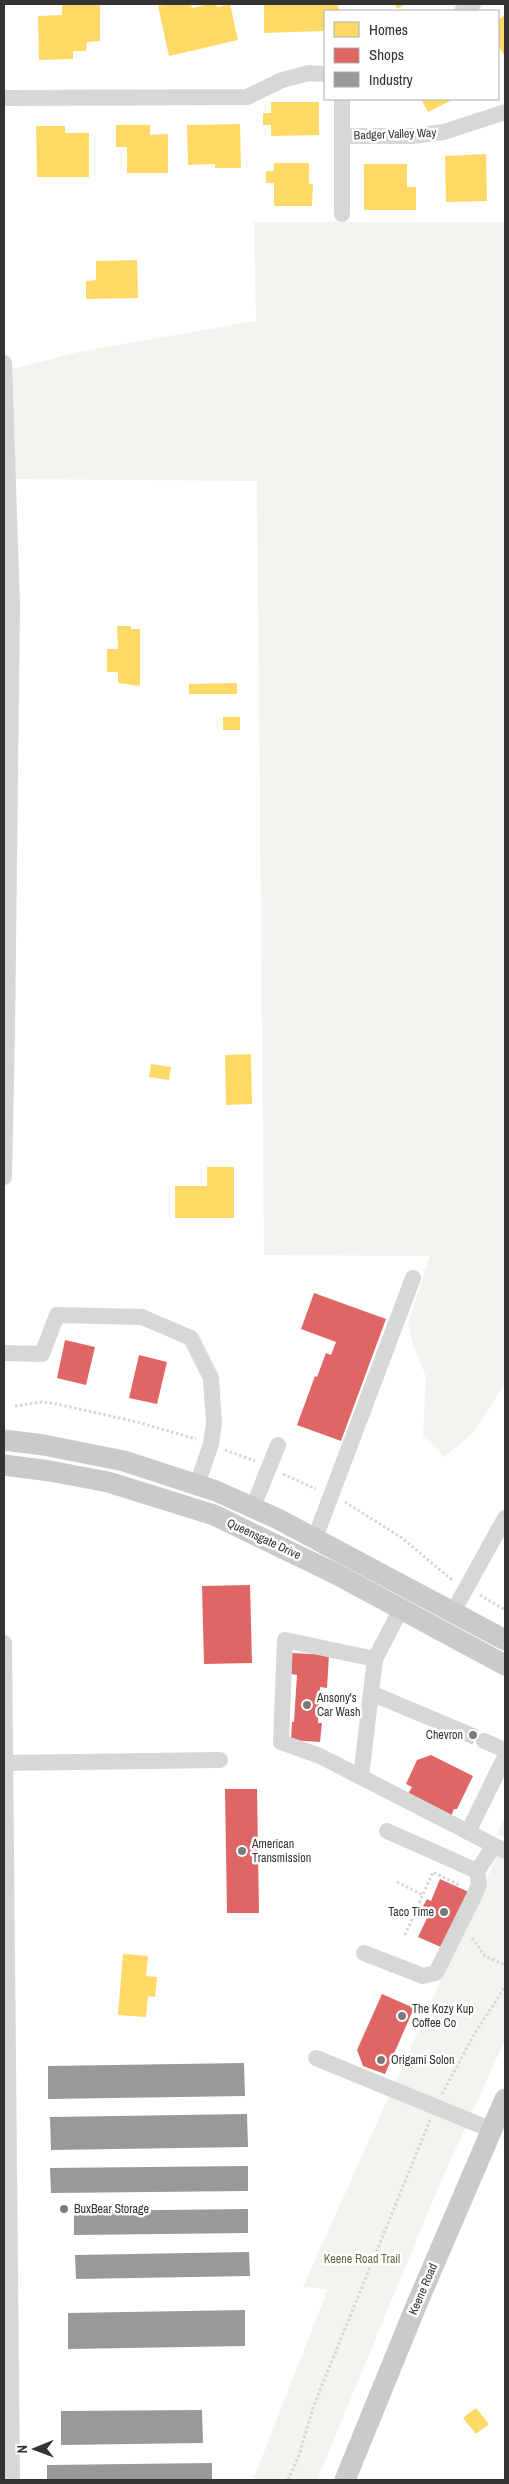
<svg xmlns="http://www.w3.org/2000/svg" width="509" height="2484" font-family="'Archivo Narrow',sans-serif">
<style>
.green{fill:#f1f5ed}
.homes{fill:#ffd966}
.shops{fill:#e06666}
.industry{fill:#999}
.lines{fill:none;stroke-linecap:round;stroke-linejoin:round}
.minor-tunnel{stroke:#d6d6d6;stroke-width:16;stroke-dasharray:16 8;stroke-linecap:butt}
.path{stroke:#d6d6d6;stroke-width:3;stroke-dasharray:2.5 2.5;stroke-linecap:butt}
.minor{stroke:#d7d7d7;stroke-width:16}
.major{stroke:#cacaca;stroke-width:21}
.poi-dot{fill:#7a7a7a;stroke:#fff;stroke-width:2}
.labels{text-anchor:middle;stroke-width:5;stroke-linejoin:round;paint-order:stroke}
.street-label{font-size:12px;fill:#333;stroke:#fff}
.poi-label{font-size:12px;fill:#333;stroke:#fff;text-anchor:start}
.park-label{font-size:12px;fill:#56703f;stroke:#fff}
</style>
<rect width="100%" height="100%" fill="#fff"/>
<g class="green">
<polygon points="254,222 505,222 505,1383 474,1432 444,1457 423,1436 426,1377 413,1344 408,1323 430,1256 264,1255 257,481 16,479 17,618 4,619 4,371 78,352 256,321"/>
<polygon points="505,1816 505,2036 504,2042 441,2181 317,2480 253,2480 328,2289 303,2287 505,1838 497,1834"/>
</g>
<g class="homes">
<polygon points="62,4 100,4 100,41 87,42 86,51 73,51 73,59 39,60 38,16 62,15"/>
<polygon points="169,4 191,4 192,8 209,4 216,4 217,7 230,4 238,40 169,56 158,6"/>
<polygon points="264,4 338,4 339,11 325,11 325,31 264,33"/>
<polygon points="394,4 405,4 398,9"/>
<polygon points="505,15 505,57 498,46 498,20"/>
<polygon points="421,99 454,99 428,112"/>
<polygon points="271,102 319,102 319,135 271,136 271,125 263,125 263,113 271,113"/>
<polygon points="240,124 241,168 215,168 215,164 188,165 187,125"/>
<polygon points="116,125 150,125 150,135 168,134 168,173 127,173 127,147 116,147"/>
<polygon points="36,126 65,126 65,133 89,133 89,177 37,177"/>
<polygon points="486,154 487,201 446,202 445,156"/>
<polygon points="274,163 309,163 309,184 313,184 312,206 274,206 274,183 266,183 266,171 274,171"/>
<polygon points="364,164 407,164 407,187 416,187 416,210 364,210"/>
<polygon points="137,260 138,298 86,299 86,281 96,280 96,261"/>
<polygon points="117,626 131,626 131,629 140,629 140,686 118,683 118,672 107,672 107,649 118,649"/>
<polygon points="237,683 237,694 189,694 189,684"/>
<rect x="223" y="717" width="17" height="13"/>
<polygon points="251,1054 252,1104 226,1105 225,1055"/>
<polygon points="151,1064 171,1067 169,1080 149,1077"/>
<polygon points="207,1167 234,1167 234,1218 175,1218 175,1186 207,1186"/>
<polygon points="123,1954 148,1956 146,1976 157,1977 155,1997 148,1996 146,2017 118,2015"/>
<polygon points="476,2408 489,2424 476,2434 463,2418"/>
</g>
<g class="shops">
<polygon points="314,1293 386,1319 341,1441 297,1425 315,1376 317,1377 326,1353 331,1355 336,1342 301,1329"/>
<polygon points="65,1340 95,1347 86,1385 57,1378"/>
<polygon points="139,1355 167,1362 157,1404 129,1398"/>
<polygon points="250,1585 252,1663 204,1664 202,1586"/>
<polygon points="292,1653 329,1655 327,1688 320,1687 318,1723 322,1723 320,1742 291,1740 292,1722 294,1722 297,1675 291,1674"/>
<polygon points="431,1755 473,1776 457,1809 454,1809 451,1816 408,1794 412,1787 406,1784 417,1760"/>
<polygon points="225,1789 257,1789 259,1913 227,1913"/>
<polygon points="440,1879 471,1893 443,1948 418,1937 429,1914 421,1910 427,1899 431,1901"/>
<polygon points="382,1994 414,2008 385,2074 363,2066 357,2050"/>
</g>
<g class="industry">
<polygon points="244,2063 245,2096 48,2099 48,2066"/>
<polygon points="247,2114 248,2147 51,2150 50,2117"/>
<polygon points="248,2166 248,2191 51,2193 50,2168"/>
<polygon points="248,2209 248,2233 74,2235 74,2211"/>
<polygon points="249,2252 250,2276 76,2279 75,2255"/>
<polygon points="245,2310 245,2346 68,2349 68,2313"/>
<polygon points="202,2410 203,2443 61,2445 61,2411"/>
<polygon points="212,2463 212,2479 47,2480 47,2465"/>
</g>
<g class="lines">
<polyline class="minor-tunnel" points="461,1731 484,1741"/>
<g class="path">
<polyline points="15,1406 42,1402 57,1404 137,1422 196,1439"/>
<polyline points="225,1450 255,1461"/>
<polyline points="283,1474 316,1489"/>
<polyline points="345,1502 402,1538 452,1580"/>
<polyline points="480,1595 505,1610"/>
<polyline points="397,1882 423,1895"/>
<polyline points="405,1935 433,1872 461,1886"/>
<polyline points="472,1938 485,1956 505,1965"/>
<polyline points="442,2094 475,2033 505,1987"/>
<polyline points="288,2480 299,2455 314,2405 430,2120"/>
</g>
<g class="minor">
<polyline points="462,11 473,4"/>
<polyline points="4,98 247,97 282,80 309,73 325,74"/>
<polyline points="342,136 412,136 444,132 505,112"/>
<polyline points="342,214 342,99"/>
<polyline points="4,363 12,606 7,1033 4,1177"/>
<polyline points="4,1353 42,1354 57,1315 142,1317 191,1338 211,1378 214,1424 211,1444 197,1485"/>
<polyline points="253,1507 278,1445"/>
<polyline points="315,1538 413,1278"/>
<polyline points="453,1612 505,1518"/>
<polyline points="4,1643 12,2480"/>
<polyline points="375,1659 285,1640 281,1742 320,1756 505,1851"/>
<polyline points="371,1693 461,1731"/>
<polyline points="484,1741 505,1750"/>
<polyline points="4,1763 220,1760"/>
<polyline points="361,1777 375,1659 401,1609"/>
<polyline points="387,1831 477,1871 494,1846"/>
<polyline points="468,1832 505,1757"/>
<polyline points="364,1953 423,1976 436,1973 475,1894 479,1884 477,1871"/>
<polyline points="316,2058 492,2130"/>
</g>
<g class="major">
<polyline points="4,1440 44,1445 124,1461 216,1491 278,1519 505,1640"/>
<polyline points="4,1465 50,1471 108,1482 214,1515 336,1574 505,1665"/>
<polyline points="345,2480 416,2306 505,2099"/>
</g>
</g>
<g class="poi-dot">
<circle cx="307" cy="1705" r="5"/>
<circle cx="473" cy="1735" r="5"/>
<circle cx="242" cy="1851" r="5"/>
<circle cx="444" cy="1912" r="5"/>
<circle cx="402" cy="2016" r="5"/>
<circle cx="381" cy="2060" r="5"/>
<circle cx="64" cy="2209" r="5"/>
</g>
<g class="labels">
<g class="street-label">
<text transform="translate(395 134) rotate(-2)" y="4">Badger Valley Way</text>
<text transform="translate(264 1539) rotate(25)" y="4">Queensgate Drive</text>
<text transform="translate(423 2289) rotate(-67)" y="4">Keene Road</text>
</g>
<g class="poi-label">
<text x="317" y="1702">Ansony's<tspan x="317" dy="14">Car Wash</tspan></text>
<text x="463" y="1739" text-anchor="end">Chevron</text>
<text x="252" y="1848">American<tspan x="252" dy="14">Transmission</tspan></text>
<text x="434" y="1916" text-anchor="end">Taco Time</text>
<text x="412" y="2013">The Kozy Kup<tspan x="412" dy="14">Coffee Co</tspan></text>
<text x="391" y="2064">Origami Solon</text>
<text x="74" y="2213">BuxBear Storage</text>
</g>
<g class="park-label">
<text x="362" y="2263">Keene Road Trail</text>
</g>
</g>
<rect width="509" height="2484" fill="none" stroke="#333333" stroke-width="10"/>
<rect x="324" y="10" width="175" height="90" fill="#ffffff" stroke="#adadad"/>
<rect x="334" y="22" width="25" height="15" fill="#ffd966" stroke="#adadad"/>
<text x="369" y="35" font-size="15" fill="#333333">Homes</text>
<rect x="334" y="48" width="25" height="15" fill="#e06666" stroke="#adadad"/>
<text x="369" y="60" font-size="15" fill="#333333">Shops</text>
<rect x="334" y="72" width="25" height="15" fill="#999999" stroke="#adadad"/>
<text x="369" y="85" font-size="15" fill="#333333">Industry</text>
<g transform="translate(35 2449) rotate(269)" stroke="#ffffff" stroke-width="4" paint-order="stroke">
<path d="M0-4L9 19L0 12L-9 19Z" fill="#333333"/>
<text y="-8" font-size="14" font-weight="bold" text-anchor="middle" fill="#333333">N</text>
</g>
</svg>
